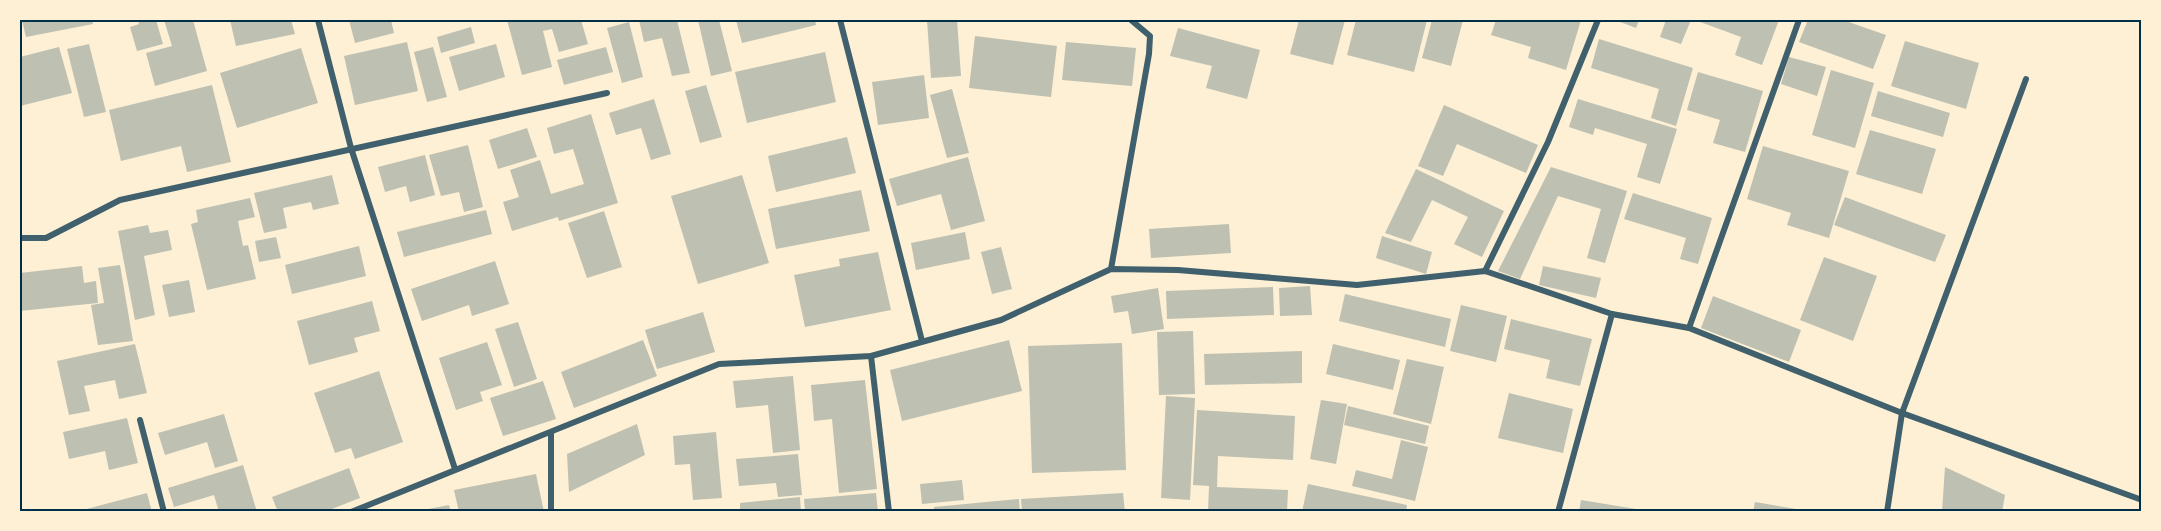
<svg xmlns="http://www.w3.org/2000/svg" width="2161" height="531" font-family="'Work Sans',sans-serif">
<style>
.building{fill:#bec0b2}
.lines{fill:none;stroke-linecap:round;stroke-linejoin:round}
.minor{stroke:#3f606c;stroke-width:6}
.neatline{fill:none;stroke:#003049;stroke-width:2}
</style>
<rect width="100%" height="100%" fill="#fdf0d5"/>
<g class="building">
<polygon points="22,20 92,20 93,24 26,37"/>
<polygon points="138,20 156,20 163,44 137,51 130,27 139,24"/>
<polygon points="164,20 193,20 207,71 155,86 146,53 172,46"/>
<polygon points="230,20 291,20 295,34 236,46"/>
<polygon points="349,20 391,20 394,33 355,43"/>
<polygon points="507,20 581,20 588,44 559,52 552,29 543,31 552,67 522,75"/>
<polygon points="639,20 677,20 690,73 672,76 662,38 644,42"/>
<polygon points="698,20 719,20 732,71 711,76"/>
<polygon points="736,20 815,20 816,25 742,43"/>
<polygon points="927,20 957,20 961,76 931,78"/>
<polygon points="1299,20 1345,20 1333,65 1290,54"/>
<polygon points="1356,20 1427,20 1414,72 1347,55"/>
<polygon points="1432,20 1463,20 1451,66 1422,58"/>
<polygon points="1496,20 1581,20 1566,70 1528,58 1531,47 1491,35"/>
<polygon points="1615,20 1639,20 1636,28"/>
<polygon points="1666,20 1691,20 1681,44 1660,37"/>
<polygon points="1695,20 1779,20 1762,65 1735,55 1741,37"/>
<polygon points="1808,20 1843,20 1886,35 1873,69 1799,42"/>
<polygon points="629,22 643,77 622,83 607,28"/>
<polygon points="471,27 475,43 441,53 437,37"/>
<polygon points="1178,28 1260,50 1247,99 1206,88 1212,66 1170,56"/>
<polygon points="975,36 1057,46 1051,97 969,88"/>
<polygon points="1599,39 1693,68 1676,126 1651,118 1659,89 1591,68"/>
<polygon points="1905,41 1979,63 1966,109 1891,86"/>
<polygon points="407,42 418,91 355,105 344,56"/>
<polygon points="1066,42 1136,48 1132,86 1062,80"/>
<polygon points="89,44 106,112 84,117 67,49"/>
<polygon points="496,44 505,77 459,91 449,57"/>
<polygon points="59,47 72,93 20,106 20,57"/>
<polygon points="433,47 447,97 427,102 414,52"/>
<polygon points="606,47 613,72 564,85 557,60"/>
<polygon points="301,48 318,103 237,128 220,73"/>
<polygon points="825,52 836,102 747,123 735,72"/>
<polygon points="1789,57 1826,67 1817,96 1781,84"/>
<polygon points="1831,70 1874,83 1855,148 1812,135"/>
<polygon points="1698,72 1763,91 1745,152 1713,143 1720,120 1687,110"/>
<polygon points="924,75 929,118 878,125 872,82"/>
<polygon points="212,85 231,162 187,172 181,146 121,161 109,110"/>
<polygon points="706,85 722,137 700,143 685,91"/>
<polygon points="952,89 969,153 947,158 930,95"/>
<polygon points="1878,91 1950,113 1943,137 1871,116"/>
<polygon points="654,99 671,154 651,160 641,128 616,135 609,113"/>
<polygon points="1578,99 1677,129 1660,184 1637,177 1647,144 1595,128 1593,135 1569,127"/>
<polygon points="1444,105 1538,145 1526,173 1457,144 1443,176 1418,166"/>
<polygon points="591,114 618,203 559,221 558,217 512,231 503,202 519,197 510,170 540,160 551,194 584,184 573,149 554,154 547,128"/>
<polygon points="527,128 537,157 498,169 489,140"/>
<polygon points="1870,130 1936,149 1922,194 1856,174"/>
<polygon points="847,137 856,173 776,192 768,156"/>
<polygon points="468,145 483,207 464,212 459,192 441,196 429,155"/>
<polygon points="1763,146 1849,171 1829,238 1787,225 1791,213 1747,199"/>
<polygon points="425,155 435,195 410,202 406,186 385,192 378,167"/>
<polygon points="968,157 985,221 951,230 941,194 897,206 889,179"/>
<polygon points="1551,167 1627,191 1605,263 1587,258 1601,209 1558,196 1520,279 1498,271"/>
<polygon points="1416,169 1504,211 1482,257 1454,244 1468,217 1432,200 1411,242 1385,233"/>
<polygon points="332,175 339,204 313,210 311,202 283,208 287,228 264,233 254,193"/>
<polygon points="742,175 769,263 698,284 671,196"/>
<polygon points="861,190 870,231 776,249 768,209"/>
<polygon points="1633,193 1712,218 1698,264 1680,259 1686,238 1624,219"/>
<polygon points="1845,197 1946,235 1935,262 1834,225"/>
<polygon points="250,198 255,217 238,221 243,246 248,245 256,279 207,290 191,224 198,222 196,210"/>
<polygon points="486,210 492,234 404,257 397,232"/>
<polygon points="604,211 622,267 587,278 568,223"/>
<polygon points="1229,224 1231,253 1151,258 1149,229"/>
<polygon points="148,225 150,233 168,230 172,250 144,256 155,315 135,320 118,231"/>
<polygon points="965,232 970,259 916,270 911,243"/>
<polygon points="1382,236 1432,252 1426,274 1376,258"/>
<polygon points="276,237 281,258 259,262 255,241"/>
<polygon points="359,246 366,276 292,294 285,265"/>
<polygon points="1001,247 1012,289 992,294 981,252"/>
<polygon points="878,252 891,310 805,327 794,275 840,266 839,259"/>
<polygon points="1824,257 1877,276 1853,341 1800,320"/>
<polygon points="495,261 509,304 472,316 469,305 422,321 411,289"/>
<polygon points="120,265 133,341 98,345 91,305 104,303 98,268"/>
<polygon points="82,266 84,283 96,281 98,303 20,311 20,273"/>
<polygon points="1543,266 1601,278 1596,298 1539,285"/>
<polygon points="189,280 195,312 169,317 162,285"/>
<polygon points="1310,286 1312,315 1280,316 1279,288"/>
<polygon points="1273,287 1274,315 1167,319 1166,291"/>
<polygon points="1158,288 1164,329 1132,334 1128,311 1114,313 1111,296"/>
<polygon points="1345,294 1451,319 1445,347 1339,321"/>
<polygon points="1713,296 1801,330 1789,362 1701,328"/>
<polygon points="372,301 380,331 354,338 358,352 309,365 297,321"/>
<polygon points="1461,305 1507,316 1496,362 1450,351"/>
<polygon points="703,312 715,352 657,369 645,330"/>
<polygon points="1511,319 1592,339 1580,386 1546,378 1550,360 1504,349"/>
<polygon points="518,322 537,379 514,387 495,329"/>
<polygon points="1193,331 1195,394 1159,395 1157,332"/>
<polygon points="643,340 657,376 574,408 561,372"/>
<polygon points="1009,340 1022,391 902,421 890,370"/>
<polygon points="487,342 502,385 480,392 483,401 456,410 439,358"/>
<polygon points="1122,343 1126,470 1032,473 1028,346"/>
<polygon points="135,344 147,393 119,399 115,380 84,386 90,411 69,415 57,361"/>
<polygon points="1333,344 1400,360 1393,390 1326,374"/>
<polygon points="1302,351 1302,383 1205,385 1204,354"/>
<polygon points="1407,359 1444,367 1431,424 1393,414"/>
<polygon points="379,371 403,442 355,459 351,448 335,453 314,393"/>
<polygon points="793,376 800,450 773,453 768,405 736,408 733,381"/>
<polygon points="865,380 877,489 839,493 832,419 814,421 811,385"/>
<polygon points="543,381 556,419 503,436 490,398"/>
<polygon points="1509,393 1573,409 1563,453 1498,438"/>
<polygon points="1166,396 1195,398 1190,500 1161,498"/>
<polygon points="1321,400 1347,404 1336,464 1310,459"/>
<polygon points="1348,406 1429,426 1425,444 1344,425"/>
<polygon points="1197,410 1295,416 1293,460 1218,456 1217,487 1288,490 1287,512 1208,512 1209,486 1193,485"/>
<polygon points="224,414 238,461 215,468 207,442 165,455 158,433"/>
<polygon points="127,418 138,463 109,470 105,451 69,459 63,432"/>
<polygon points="637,424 645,455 569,492 567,454"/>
<polygon points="716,432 722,498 693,500 690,464 675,465 673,436"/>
<polygon points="1401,440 1428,447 1415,501 1352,486 1356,470 1392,479"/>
<polygon points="798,454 802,495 778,497 776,483 739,486 736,459"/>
<polygon points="243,465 257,512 219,512 214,495 174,507 168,488"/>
<polygon points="1945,467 2005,495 2002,512 1942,512"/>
<polygon points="349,468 360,498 324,512 278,512 272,497"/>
<polygon points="536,474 544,512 459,512 454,490"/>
<polygon points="962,480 964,500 922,504 920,484"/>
<polygon points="1308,484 1407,505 1406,512 1302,512"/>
<polygon points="147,493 152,512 80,512 79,511"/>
<polygon points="876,493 878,512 805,512 804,499"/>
<polygon points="1123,493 1125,512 1022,512 1021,499"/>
<polygon points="800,497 801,512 740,512 740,503"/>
<polygon points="1019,499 1020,512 934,512 934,507"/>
<polygon points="1581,500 1642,510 1641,512 1579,512"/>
<polygon points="1755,502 1802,510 1802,512 1753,512"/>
<polygon points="449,505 451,512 423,512 423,510"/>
</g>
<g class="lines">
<g class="minor">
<polyline points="318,20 351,148 455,469"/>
<polyline points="840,20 922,341"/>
<polyline points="20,238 46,238 120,200 607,93"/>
<polyline points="1111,269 1149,54 1150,36 1131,20"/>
<polyline points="1485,271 1548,142 1598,20"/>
<polyline points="1689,328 1799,20"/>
<polyline points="871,356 889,512"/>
<polyline points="140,420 164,512"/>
<polyline points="351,512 719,364 871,356 1001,320 1111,269 1178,270 1357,285 1485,271 1612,314 1689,328 1902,413 2142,500"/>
<polyline points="551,512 551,433"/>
<polyline points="1558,512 1612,314"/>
<polyline points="1887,512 1902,413 2026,79"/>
</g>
</g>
<rect width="2161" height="531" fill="none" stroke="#fdf0d5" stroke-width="42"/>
<rect x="21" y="21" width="2119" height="489" class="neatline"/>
</svg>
